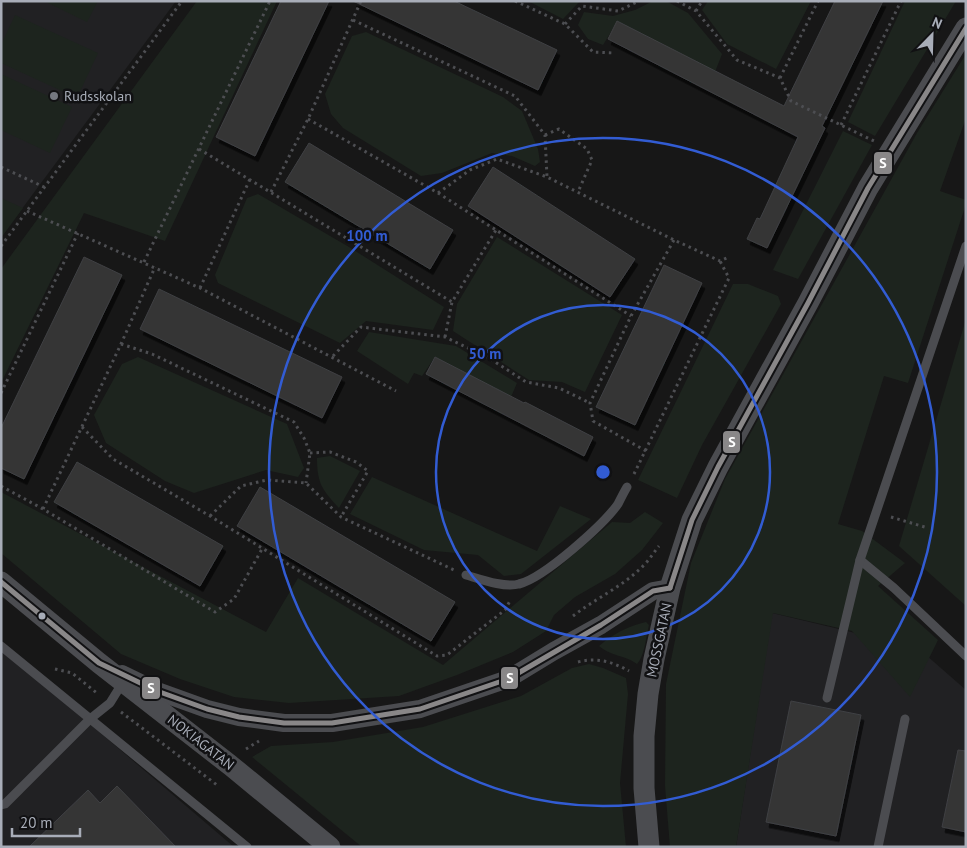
<svg xmlns="http://www.w3.org/2000/svg" width="967" height="848" font-family="'PT Sans',sans-serif">
<style>
.built{fill:#212123}
.green{fill:#1d241e}
.building{fill:#353536;stroke:#3f4043;filter:url(#shadow)}
.lines{fill:none;stroke-linecap:round;stroke-linejoin:round}
.path{stroke:#4d4e52;stroke-width:3;stroke-dasharray:2.5 4;stroke-linecap:butt}
.service{stroke:#4b4c50;stroke-width:9}
.minor{stroke:#4b4c50;stroke-width:18}
.tertiary{stroke:#4b4c50;stroke-width:21}
.bus-1-casing{stroke:#111113;stroke-width:9}
.bus-1{stroke:#898788;stroke-width:5}
.ring{fill:none;stroke:#325cd3;stroke-width:2.5}
.poi-dot{fill:#757880;stroke:#111113;stroke-width:2}
.bus-dot{fill:#a8adb8;stroke:#111113;stroke-width:2}
.labels{text-anchor:middle;stroke-width:5;stroke-linejoin:round;paint-order:stroke}
.poi-label{font-size:14px;fill:#a8adb8;stroke:#111113;text-anchor:start}
.street-label{font-size:14px;fill:#a8adb8;stroke:#111113}
.centre{fill:#325cd3;stroke:#111113;stroke-width:2.5}
.ring-label{font-size:15px;text-anchor:middle;font-weight:bold;fill:#325cd3;stroke:#111113;stroke-width:5;stroke-linejoin:round;paint-order:stroke}
.line-badge{stroke:#111113;stroke-width:2}
.badge-label{font-size:14px;text-anchor:middle;font-weight:bold;fill:#fff}
</style>
<defs>
<filter id="shadow"><feDropShadow dx="3" dy="5.5" stdDeviation="0" flood-color="#0009"/></filter>
</defs>
<rect width="100%" height="100%" fill="#171717"/>
<g class="built">
<polygon points="1,1 176,1 1,237"/>
<polygon points="772,613 918,648 966,690 966,847 736,847"/>
<polygon points="1,648 234,847 1,847"/>
</g>
<g class="green">
<polygon points="44,1 98,1 87,22"/>
<polygon points="197,1 277,1 165,241 84,213 1,383 1,269"/>
<polygon points="528,1 580,1 563,19"/>
<polygon points="653,1 666,1 688,13 722,54 715,72 617,22 603,45 588,39 578,25 584,12 613,16 635,10"/>
<polygon points="708,1 811,1 776,69 727,44 702,10"/>
<polygon points="905,1 956,1 875,136 848,122"/>
<polygon points="15,15 98,53 77,98 1,63 1,45"/>
<polygon points="366,32 503,97 522,111 538,149 540,162 535,166 512,156 492,153 442,173 421,176 343,128 331,114 325,94 352,36"/>
<polygon points="966,54 966,118 940,191 966,200 966,204 908,383 884,376 838,524 862,531 905,563 878,586 938,640 910,697 852,631 773,613 736,847 670,847 665,786 666,684 691,563 725,479 917,133"/>
<polygon points="1,74 72,107 50,153 1,130"/>
<polygon points="843,131 872,145 798,279 773,270"/>
<polygon points="258,194 349,247 444,307 433,330 366,321 340,343 218,283 215,275 247,198"/>
<polygon points="1,198 23,208 1,238"/>
<polygon points="497,237 622,315 585,392 562,382 529,380 453,331 457,304"/>
<polygon points="733,284 748,284 778,296 781,304 702,445 677,498 638,480"/>
<polygon points="966,319 966,606 899,546"/>
<polygon points="369,332 456,346 517,383 511,397 435,357 422,376 414,373 408,384 357,351"/>
<polygon points="138,357 287,424 304,468 298,477 266,470 194,493 165,481 106,443 94,415 122,364"/>
<path d="M 330,456 L 360,471 L 339,508 C 322,490 317,483 317,458 Z"/>
<polygon points="372,477 537,551 560,506 591,519 521,574 504,576 478,555 424,550 350,514"/>
<polygon points="1,492 266,632 298,578 443,665 612,522 630,523 645,512 663,523 642,550 615,574 575,597 554,615 546,631 513,652 457,675 399,696 289,703 234,697 180,679 121,654 1,553"/>
<path d="M 646,622 L 649,625 C 646,636 645,656 637,664 C 625,655 610,656 599,646 C 613,634 628,626 646,622 Z"/>
<polygon points="589,664 603,668 626,678 628,694 620,783 626,847 362,847 252,757 271,746 333,742 423,727 521,696 572,668"/>
</g>
<g class="building">
<polygon points="281,1 329,1 255,156 216,137"/>
<polygon points="353,1 454,1 557,50 538,90"/>
<polygon points="835,1 883,1 822,126 825,128 767,248 747,239 757,218 760,219 798,137 608,39 617,21 784,106"/>
<polygon points="309,143 453,230 430,269 285,182"/>
<polygon points="493,167 635,259 610,297 468,206"/>
<polygon points="84,257 122,275 24,479 1,468 1,428"/>
<polygon points="664,265 702,283 635,425 596,407"/>
<polygon points="159,289 342,377 322,418 140,329"/>
<polygon points="435,357 524,403 525,402 593,437 584,456 426,374"/>
<polygon points="77,462 223,546 200,586 54,502"/>
<polygon points="260,487 455,602 431,641 237,526"/>
<polygon points="791,701 861,715 836,836 766,822"/>
<polygon points="958,750 966,751 966,832 942,827"/>
<polygon points="117,786 176,847 29,847 88,790 100,803"/>
</g>
<g class="lines">
<g class="path">
<polyline points="515,1 565,24 593,52 614,53"/>
<polyline points="677,1 696,11 737,60 780,78 791,101 874,141"/>
<polyline points="696,11 702,1"/>
<polyline points="353,20 515,96 545,135 547,177"/>
<polyline points="565,24 582,6 618,11 639,1"/>
<polyline points="780,78 818,1"/>
<polyline points="308,119 438,193 631,316"/>
<polyline points="841,125 901,1"/>
<polyline points="545,135 559,129 587,149 592,160 578,192"/>
<polyline points="199,149 452,302 496,230"/>
<polyline points="1,167 44,187"/>
<polyline points="271,192 308,119 361,1"/>
<polyline points="438,193 470,170 497,159 547,177 674,240 720,261 729,257"/>
<polyline points="27,211 200,288 396,391"/>
<polyline points="1,246 182,1"/>
<polyline points="144,262 270,1"/>
<polyline points="200,288 250,179"/>
<polyline points="445,337 452,302"/>
<polyline points="121,344 152,354 294,422 304,438 310,453 306,483"/>
<polyline points="333,356 361,327 445,337 489,358 526,382 559,388 590,403"/>
<polyline points="1,393 78,233"/>
<polyline points="82,427 113,459 210,516 437,656 447,655 505,610 511,599"/>
<polyline points="646,451 593,421 590,403 631,316 674,240"/>
<polyline points="310,453 330,452 356,462 368,471 341,517"/>
<polyline points="634,474 729,278 720,261"/>
<polyline points="1,486 43,509 215,612 234,599 262,549"/>
<polyline points="43,509 121,344 155,267"/>
<polyline points="210,516 241,486 267,480 306,483 341,517 454,570"/>
<polyline points="891,517 928,528"/>
<path d="M 573,616 C 596,598 624,586 644,565 C 650,559 654,552 659,546"/>
<path d="M 578,662 C 597,657 613,662 629,671"/>
<polyline points="55,669 72,673 98,694"/>
<polyline points="121,712 217,785"/>
<polyline points="246,749 259,741"/>
</g>
<g class="service">
<polyline points="966,246 860,560 894,588 966,656"/>
<path d="M 466,575 C 480,579 504,588 519,584 C 544,578 603,525 618,504 C 621,498 624,492 627,487"/>
<polyline points="1,646 247,847"/>
<polyline points="827,698 860,560"/>
<polyline points="1,805 5,804 90,719 110,703 123,682"/>
<polyline points="878,847 905,719"/>
</g>
<polyline class="minor" points="122,674 157,691 207,709 239,717 284,723 332,723 420,709 508,679 554,651 601,625 653,591 670,588"/>
<g class="tertiary">
<polyline points="1,582 99,663 230,765 330,847"/>
<polyline points="649,847 644,788 644,736 648,694 654,659 670,588 692,520 718,467 808,303 868,188 966,28"/>
</g>
<g class="bus-1-casing">
<g id="bus-1">
<polyline points="1,582 99,663 157,691 207,709 239,717 284,723 332,723 420,709 508,679 601,625 653,591 670,588"/>
<polyline points="670,588 692,520 718,467 808,303 868,188 966,28"/>
</g>
</g>
<use href="#bus-1" class="bus-1"/>
</g>
<g class="ring">
<circle cx="603" cy="472" r="167"/>
<circle cx="603" cy="472" r="334"/>
</g>
<circle class="poi-dot" cx="54" cy="96" r="5"/>
<circle class="bus-dot" cx="42" cy="616" r="4.5"/>
<g class="labels">
<g class="poi-label">
<text x="64" y="101">Rudsskolan</text>
</g>
<g class="street-label">
<text transform="translate(659 640) rotate(-78)" y="5">MOSSGATAN</text>
<text transform="translate(201 742) rotate(38)" y="5">NOKIAGATAN</text>
</g>
</g>
<circle cx="603" cy="472" r="8" class="centre"/>
<g class="ring-label">
<text x="367" y="241">100 m</text>
<text x="485" y="359">50 m</text>
</g>
<g class="line-badge">
<rect x="873" y="151" width="20" height="24" rx="5" fill="#898788"/>
<rect x="722" y="430" width="19" height="24" rx="5" fill="#898788"/>
<rect x="500" y="666" width="19" height="24" rx="5" fill="#898788"/>
<rect x="141" y="676" width="20" height="24" rx="5" fill="#898788"/>
</g>
<g class="badge-label">
<text x="883" y="168">S</text>
<text x="732" y="447">S</text>
<text x="510" y="683">S</text>
<text x="151" y="693">S</text>
</g>
<rect width="967" height="848" fill="none" stroke="#a8adb8" stroke-width="5"/>
<g transform="translate(932 35) rotate(23)" stroke="#111113" stroke-width="4" paint-order="stroke">
<path d="M0-4L9 19L0 12L-9 19Z" fill="#a8adb8"/>
<text y="-8" font-size="14" font-weight="bold" text-anchor="middle" fill="#a8adb8">N</text>
</g>
<path d="M12 828v8h68v-8" fill="none" stroke="#a8adb8" stroke-width="2.5"/>
<text x="20" y="828" font-size="15" fill="#a8adb8" stroke="#111113" stroke-width="4" paint-order="stroke">20 m</text>
</svg>
